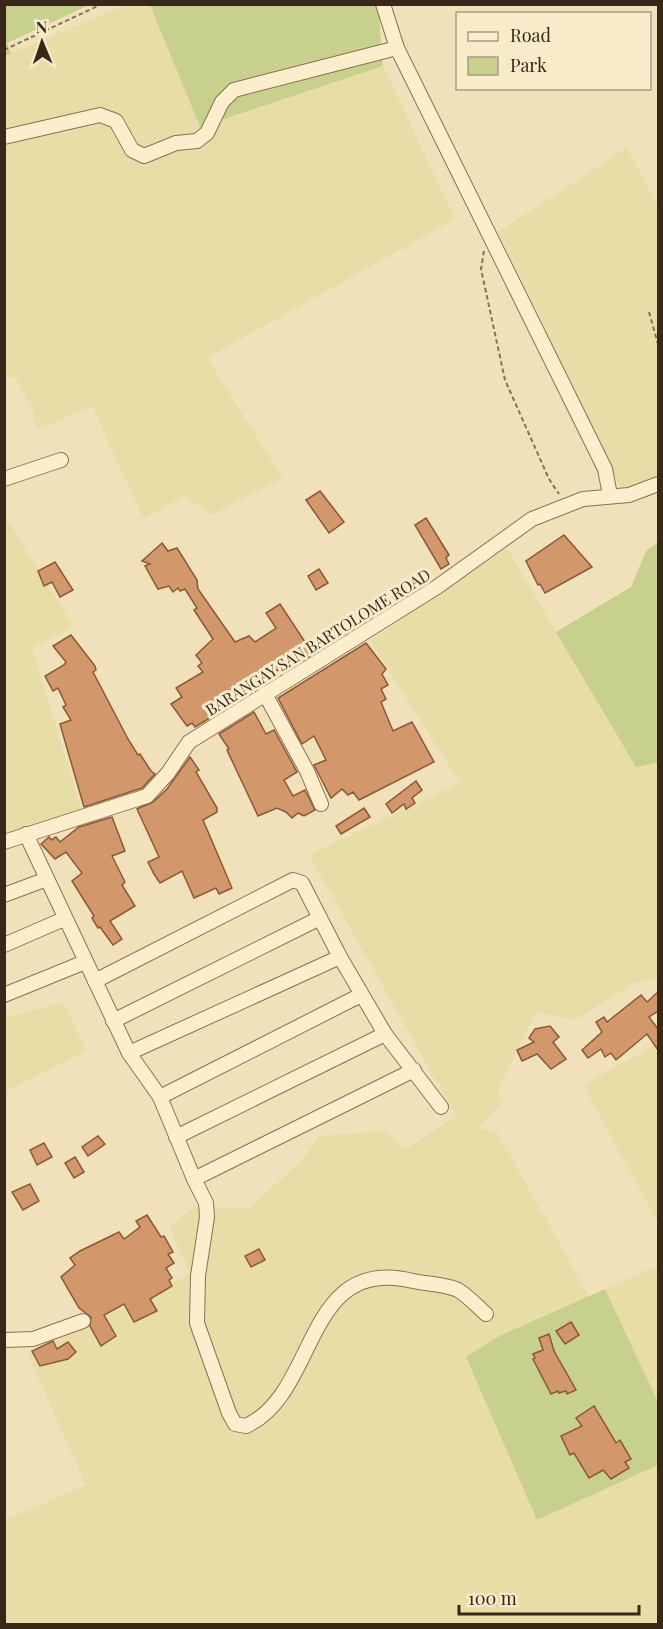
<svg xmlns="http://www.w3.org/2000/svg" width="663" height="1629" font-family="'Playfair Display',serif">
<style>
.farmland{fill:#e8dda7}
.green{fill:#c8d08d}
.building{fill:#d3976c;stroke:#8a5837;stroke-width:1.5}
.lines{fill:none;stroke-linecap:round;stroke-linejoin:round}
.minor-casing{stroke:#897053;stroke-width:16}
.path{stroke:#897053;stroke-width:2;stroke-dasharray:4.5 3;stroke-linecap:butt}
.minor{stroke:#fceecd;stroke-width:14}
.labels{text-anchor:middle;stroke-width:6;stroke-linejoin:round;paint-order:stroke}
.street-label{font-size:16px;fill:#372819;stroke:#f8ebca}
</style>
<rect width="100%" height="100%" fill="#f1e1ba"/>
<g class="farmland">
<polygon points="126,5 150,5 200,127 383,66 455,219 207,358 283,478 211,515 185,496 143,518 92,406 36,430 33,410 16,378 5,376 4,56"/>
<polygon points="627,148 658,206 658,478 623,493 498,232"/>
<polygon points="4,515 74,627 32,648 83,814 4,838"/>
<polygon points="507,548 636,767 658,762 658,978 634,983 575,1020 536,1012 497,1093 504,1102 478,1128 497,1132 589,1296 501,1335 537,1520 658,1465 658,1624 5,1624 5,1520 86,1485 28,1355 190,1274 169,1226 195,1207 249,1209 304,1158 319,1136 386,1131 405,1150 456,1116 309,855 460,783 370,641"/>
<polygon points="63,1002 86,1051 5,1092 5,1018"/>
<polygon points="658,1043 658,1223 583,1085"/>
<polygon points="658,1266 658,1402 605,1289"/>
</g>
<g class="green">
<polygon points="5,4 89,4 89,5 7,43 11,54 5,56"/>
<polygon points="150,5 378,5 383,66 200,127"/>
<polygon points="658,542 658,762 636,767 556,632 631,587 646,551"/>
<polygon points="605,1289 658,1402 658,1465 537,1520 466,1357 501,1335"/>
</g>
<g class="building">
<polygon points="320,491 344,522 329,533 306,500"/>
<polygon points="426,518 449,555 446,558 449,564 441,569 415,525"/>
<polygon points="564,535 592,567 545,593 540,584 538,585 526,561"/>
<polygon points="162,543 168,551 177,548 197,580 198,589 235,642 249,636 255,642 272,631 276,628 266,613 280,604 313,654 301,662 298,658 273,673 241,695 243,698 195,727 192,723 187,726 171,704 182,697 176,688 203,672 198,666 202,663 196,655 213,639 194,610 197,608 185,589 180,591 178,588 173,592 169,586 158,589 145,566 150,564 142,561"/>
<polygon points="55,562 73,590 60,597 52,582 44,586 38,571"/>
<polygon points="319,569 328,583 316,590 308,576"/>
<polygon points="71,635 95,666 96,670 93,672 128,739 138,755 140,754 151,771 155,774 142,788 84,807 60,724 71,720 63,707 66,705 58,688 53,691 45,676 64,665 66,662 53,646"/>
<polygon points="366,643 386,669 382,674 388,685 381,689 386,699 381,702 393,731 412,722 434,762 359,800 353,792 348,795 342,789 331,798 314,765 326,760 314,736 302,744 278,698"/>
<polygon points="254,712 266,734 274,730 297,772 284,780 293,796 305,790 315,810 304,816 298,813 292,818 286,812 277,808 258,816 227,750 229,749 219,734"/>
<polygon points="190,757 199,770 196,772 217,808 217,812 203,820 232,888 219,894 216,888 194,898 182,871 160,883 154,874 148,862 159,857 137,809 153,802 167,789"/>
<polygon points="416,781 422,790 412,798 415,803 406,809 404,804 392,813 386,804"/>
<polygon points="364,808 370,817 341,834 336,826"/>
<polygon points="112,817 125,851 112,856 125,882 122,885 135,906 110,921 122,939 113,945 100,927 98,928 92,918 94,916 72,881 82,873 66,852 55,859 41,844 49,837 51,840 56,837 60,842 79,827"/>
<polygon points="658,992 658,1011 649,1017 658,1029 658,1050 647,1034 616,1060 611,1053 605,1057 601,1049 588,1058 582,1050 602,1032 596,1022 604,1017 607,1022 641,995 647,1002"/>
<polygon points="550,1026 559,1037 553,1042 566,1059 551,1069 537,1054 522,1061 517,1050 534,1042 529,1038 535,1029"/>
<polygon points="98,1136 105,1144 88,1156 82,1147"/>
<polygon points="44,1143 52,1157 37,1165 30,1150"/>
<polygon points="75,1157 84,1172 74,1178 65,1163"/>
<polygon points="30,1184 39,1201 23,1210 12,1192"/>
<polygon points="147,1215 161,1237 164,1236 173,1252 168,1254 174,1263 166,1268 172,1278 169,1280 172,1286 150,1299 157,1311 134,1322 124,1304 104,1315 116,1336 101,1346 90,1326 91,1317 79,1308 61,1277 75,1265 70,1258 80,1251 119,1232 124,1239 140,1227 136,1221"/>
<polygon points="259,1249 265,1260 251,1267 245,1256"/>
<polygon points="571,1322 579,1335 565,1344 556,1331"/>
<polygon points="549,1334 554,1351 576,1390 567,1394 566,1391 559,1393 558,1391 551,1394 533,1359 535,1358 533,1354 543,1350 539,1338"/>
<polygon points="53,1341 57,1349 68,1342 76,1352 68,1359 40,1366 32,1351"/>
<polygon points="594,1406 616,1443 620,1440 631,1459 625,1462 629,1468 611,1479 603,1470 589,1478 574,1453 570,1455 561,1436 582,1426 576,1418"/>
</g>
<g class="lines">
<g class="minor-casing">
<g id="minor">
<polyline points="397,48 605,469 610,495"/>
<polyline points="4,137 100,115 116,121 132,150 144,156 176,143 197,141 207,133 222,102 234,90 397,48 383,4"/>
<polyline points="4,479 61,460"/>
<polyline points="265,694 307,771 321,804"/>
<polyline points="26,834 129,1053 160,1097 194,1179 414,1070"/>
<polyline points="4,842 147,796 168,773 189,742 437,587 532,519 583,499 629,495 658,484"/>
<polyline points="4,895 47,879"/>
<polyline points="4,945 64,919"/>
<polyline points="95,981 293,880 302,883 340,957 385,1034 441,1107"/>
<polyline points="4,995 85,962"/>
<polyline points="113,1021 320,918"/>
<polyline points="129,1053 340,957"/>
<polyline points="160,1097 361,995"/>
<polyline points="176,1137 385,1034"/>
<path d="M 194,1179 L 206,1203 L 207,1217 L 198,1276 L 197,1323 L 229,1413 L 235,1424 L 246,1426 C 319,1393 303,1254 413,1281 C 426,1284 446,1284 458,1290 C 468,1296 477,1306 486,1314"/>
<polyline points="4,1340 33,1339 83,1321"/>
</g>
</g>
<g class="path">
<polyline points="4,50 102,4"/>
<polyline points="484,251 481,269 505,380 549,479 559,494"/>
<polyline points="649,312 658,344"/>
</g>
<use href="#minor" class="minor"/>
</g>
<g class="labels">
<g class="street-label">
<text transform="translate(318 642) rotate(-32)" y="6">BARANGAY SAN BARTOLOME ROAD</text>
</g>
</g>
<rect width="663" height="1629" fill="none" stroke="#372819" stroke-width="12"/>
<rect x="456" y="12" width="195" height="78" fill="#f8ebca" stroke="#ab9d83" stroke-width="1.5"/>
<rect x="468" y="32" width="30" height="9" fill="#fceecd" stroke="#ab9d83" stroke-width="1.5"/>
<text x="510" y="42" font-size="18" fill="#372819">Road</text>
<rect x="468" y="57" width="30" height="18" fill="#c8d08d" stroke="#ab9d83" stroke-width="1.5"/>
<text x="510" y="72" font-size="18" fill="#372819">Park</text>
<g transform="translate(42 42) rotate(358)" stroke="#f8ebca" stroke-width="4.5" paint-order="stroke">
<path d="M0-4.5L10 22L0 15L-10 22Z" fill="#372819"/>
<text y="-9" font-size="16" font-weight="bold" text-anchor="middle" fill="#372819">N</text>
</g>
<path d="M459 1605v9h180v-9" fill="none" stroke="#372819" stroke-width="3"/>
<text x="468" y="1605" font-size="18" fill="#372819" stroke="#f8ebca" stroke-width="4.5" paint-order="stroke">100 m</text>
</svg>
